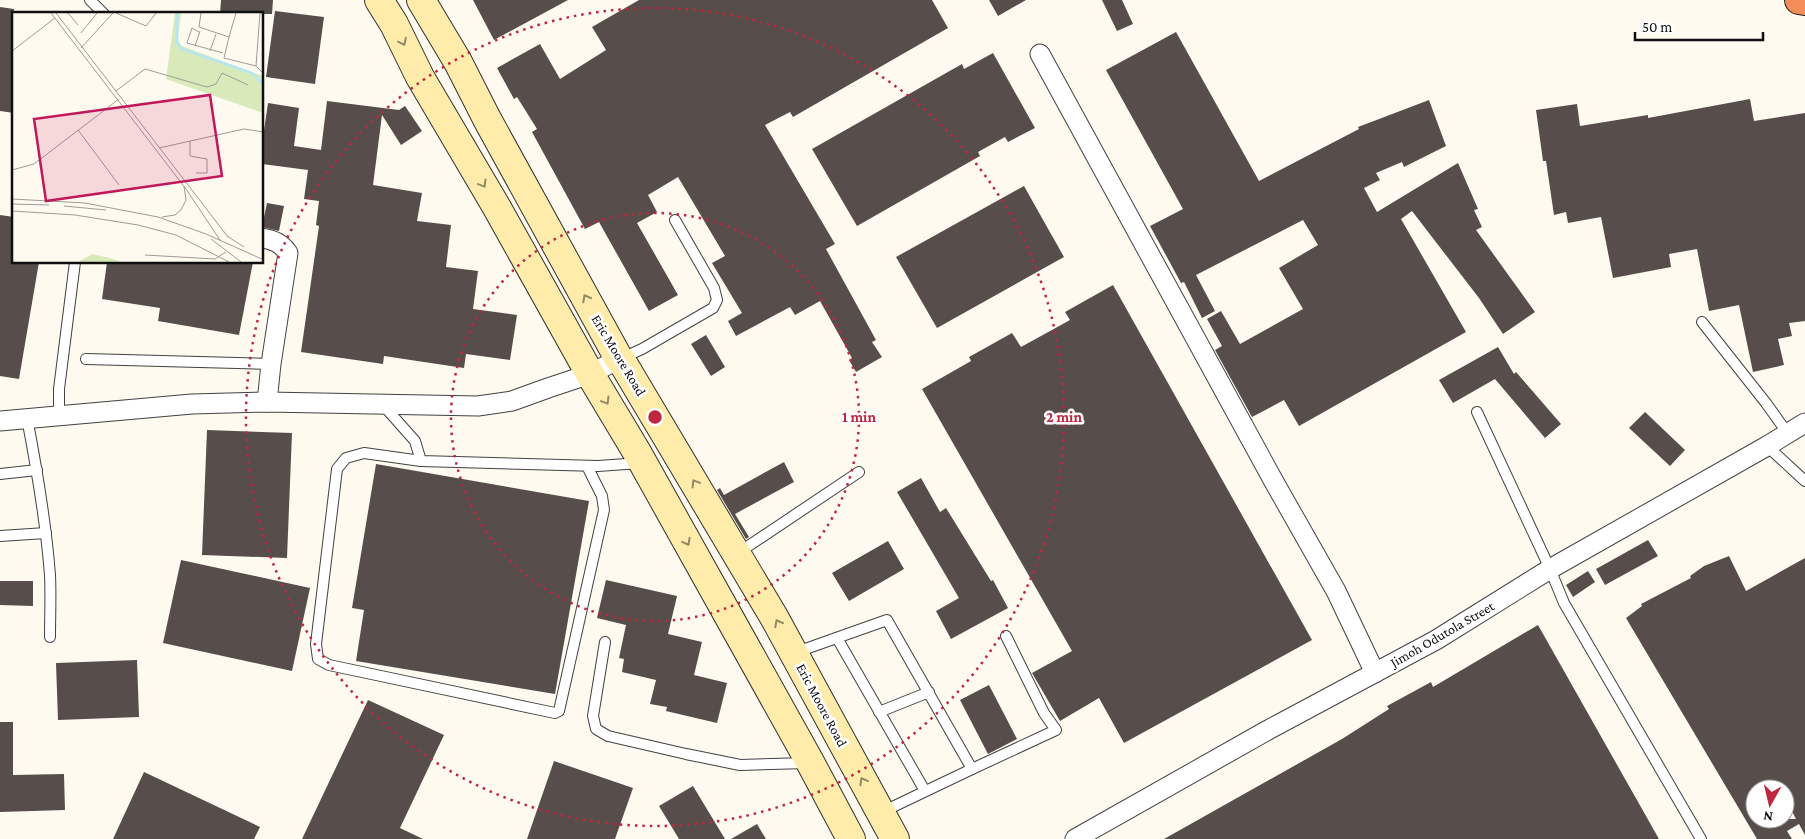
<svg xmlns="http://www.w3.org/2000/svg" width="1805" height="839" font-family="'Crimson Pro',serif">
<style>
.building{fill:#574e4b;fill-rule:evenodd}
.lines{fill:none;stroke-linecap:round;stroke-linejoin:round}
.lane-casing{stroke:#424242;stroke-width:12}
.street-casing{stroke:#424242;stroke-width:21}
.secondary-casing{stroke:#313131;stroke-width:30}
.highway-casing{stroke:#202020;stroke-width:30}
.lane{stroke:#fff;stroke-width:10}
.street{stroke:#fff;stroke-width:19}
.secondary{stroke:#ffecab;stroke-width:28}
.highway{stroke:#f48e59;stroke-width:28}
.oneway{stroke:#938965}
.ring{fill:none;stroke:#bf263f;stroke-width:2.5;stroke-dasharray:2.5 5}
.labels{text-anchor:middle;stroke-width:5;stroke-linejoin:round;paint-order:stroke}
.street-label{font-size:14px;fill:#0f0f0f;stroke:#fff}
.inset-river{fill:none;stroke:#b5e6f6;stroke-width:2.5}
.inset-road{fill:none;stroke:#9f9c96;stroke-width:1}
.view{fill:#c2185b;fill-opacity:0.15;stroke:#c2185b;stroke-width:2.5}
.inset-edge{fill:none;stroke:#0f0f0f;stroke-width:2.5}
.centre{fill:#bf263f;stroke:#fff;stroke-width:2.5}
.ring-label{font-size:15px;text-anchor:middle;font-weight:bold;fill:#bf263f;stroke:#fff;stroke-width:5;stroke-linejoin:round;paint-order:stroke}
</style>
<rect width="100%" height="100%" fill="#fffaf0"/>
<g class="building">
<polygon points="221,0 273,0 272,14 220,14"/>
<polygon points="473,0 568,0 494,40"/>
<polygon points="639,0 932,0 948,28 793,117 790,112 765,125 835,244 826,249 876,340 872,342 882,357 856,372 849,360 852,358 820,301 795,315 790,307 736,336 728,321 742,313 712,263 725,256 678,177 648,195 657,212 637,223 678,295 649,311 599,222 585,229 532,132 537,129 517,97 514,99 497,68 540,44 560,79 606,50 592,27"/>
<polygon points="989,0 1026,0 998,16"/>
<polygon points="1102,0 1122,0 1133,24 1117,31"/>
<polygon points="0,7 14,9 14,113 0,111"/>
<polygon points="275,11 324,17 315,84 266,77"/>
<polygon points="1176,32 1259,181 1359,129 1358,127 1429,100 1446,146 1404,167 1402,162 1376,173 1380,180 1364,188 1377,212 1458,163 1478,209 1474,210 1482,227 1476,230 1535,312 1503,334 1479,298 1412,211 1401,219 1466,332 1299,426 1284,400 1252,417 1215,350 1222,346 1207,319 1221,311 1240,344 1303,309 1279,268 1318,245 1303,220 1196,275 1215,311 1202,318 1184,282 1181,283 1150,226 1183,209 1106,70"/>
<polygon points="993,53 1035,128 1008,142 1005,137 978,152 980,156 857,226 812,149 962,64 964,69"/>
<polygon points="1750,99 1754,121 1805,113 1805,321 1789,323 1792,336 1778,339 1784,365 1753,372 1739,305 1709,311 1697,249 1669,254 1671,267 1613,278 1601,217 1568,223 1566,212 1554,215 1546,161 1543,161 1536,110 1577,104 1580,126 1648,115 1648,118"/>
<polygon points="327,101 399,110 405,106 422,131 401,145 382,115 373,185 422,193 417,221 451,225 446,267 478,271 473,309 517,315 510,360 466,354 464,368 384,356 383,364 301,352 319,226 316,225 319,201 304,199 308,170 262,164 262,144 268,103 299,108 294,146 321,150"/>
<polygon points="1024,186 1064,257 937,328 896,257"/>
<polygon points="267,203 284,206 279,231 262,227"/>
<polygon points="0,215 14,217 14,262 39,262 19,379 0,376"/>
<polygon points="107,262 253,262 239,335 158,321 160,308 102,299"/>
<polygon points="1113,285 1312,640 1124,743 1099,698 1060,721 1032,673 1072,651 922,389 971,361 969,357 1012,333 1021,347 1070,320 1065,312"/>
<polygon points="706,335 725,367 711,376 691,344"/>
<polygon points="1498,347 1514,374 1516,372 1561,424 1545,438 1495,379 1453,403 1439,380"/>
<polygon points="1645,412 1685,450 1670,466 1629,428"/>
<polygon points="207,430 292,433 287,558 202,555"/>
<polygon points="784,462 794,482 735,514 749,537 746,539 717,490 720,488 724,495"/>
<polygon points="376,464 589,501 555,694 356,661 364,610 352,608"/>
<polygon points="921,478 940,512 946,508 991,581 993,580 1008,608 951,639 936,611 959,598 897,492"/>
<polygon points="1648,540 1658,556 1605,585 1596,569"/>
<polygon points="888,541 904,569 849,601 832,573"/>
<path d="M 1729,556 L 1746,591 L 1805,558 L 1805,835 L 1799,824 L 1787,831 L 1792,839 L 1757,839 L 1626,618 L 1642,606 L 1641,604 L 1691,578 L 1690,576 L 1704,566 ZM 1755,789 L 1785,789 L 1785,798 L 1796,819 L 1755,819 Z"/>
<polygon points="181,560 310,588 292,671 163,643"/>
<polygon points="1588,571 1595,582 1573,597 1566,585"/>
<polygon points="606,580 677,596 668,634 702,642 694,675 727,683 717,723 666,711 667,707 650,704 656,680 622,672 624,659 619,658 626,625 597,618"/>
<polygon points="0,581 33,581 33,606 0,605"/>
<polygon points="1538,625 1659,839 1164,839 1342,739 1389,709 1387,706 1431,682 1433,687"/>
<polygon points="137,660 139,717 58,720 56,663"/>
<polygon points="989,685 1017,739 988,754 960,700"/>
<polygon points="368,700 444,735 400,828 423,839 302,839"/>
<polygon points="0,722 13,722 13,775 64,774 65,810 0,812"/>
<polygon points="554,761 633,788 615,839 527,839"/>
<polygon points="144,772 260,827 254,839 113,839"/>
<polygon points="693,786 725,839 679,839 659,806"/>
<polygon points="757,824 766,839 731,839"/>
</g>
<g class="lines">
<g class="lane-casing">
<g id="lane">
<polyline points="90,0 104,14"/>
<polyline points="1702,322 1766,403 1788,434"/>
<polyline points="622,358 642,349 713,308 717,300 714,288 675,220"/>
<polyline points="86,359 271,364"/>
<polyline points="384,406 415,441 421,461"/>
<polyline points="1477,412 1550,569 1564,603 1701,839"/>
<polyline points="59,415 59,389 75,262"/>
<path d="M 27,418 C 37,470 46,522 50,575 C 51,596 50,616 50,637"/>
<polyline points="1767,446 1805,481"/>
<polyline points="587,466 602,496 604,510 559,711 555,713 329,665 318,659 316,644 337,469 346,458 364,453 421,461 598,466 640,463"/>
<polyline points="0,474 37,470"/>
<polyline points="0,536 46,533"/>
<polyline points="738,553 859,472"/>
<polyline points="837,638 925,791"/>
<polyline points="605,642 593,716 596,729 608,736 686,754 740,765 807,763"/>
<polyline points="794,653 887,620 972,769 882,812"/>
<polyline points="879,712 929,692"/>
<polyline points="972,769 1056,730 1044,713 1006,636"/>
</g>
</g>
<g class="street-casing">
<g id="street">
<polyline points="1040,54 1273,480 1336,591 1375,673"/>
<path d="M 262,238 C 274,240 281,243 288,253 L 271,364 L 267,402"/>
<polyline points="0,421 192,404 267,402 478,406 512,401 548,388 590,374 619,359"/>
<polyline points="1075,839 1268,730 1436,640 1550,569 1767,446 1805,423"/>
</g>
</g>
<g class="secondary-casing">
<g id="secondary">
<polyline points="379,0 394,24 420,77 496,206 590,374 638,454 810,762 851,839"/>
<polyline points="421,0 458,62 487,119 619,359 621,360 774,617 895,839"/>
</g>
</g>
<g class="highway-casing">
<polyline id="highway" points="1799,0 1805,1"/>
</g>
<use href="#lane" class="lane"/>
<use href="#street" class="street"/>
<use href="#secondary" class="secondary"/>
<use href="#highway" class="highway"/>
</g>
<defs><path id="oneway-chevron" d="M-2-3.5L2.5 0L-2 3.5" fill="none" stroke-width="1.6" stroke-linecap="round" stroke-linejoin="round" transform="scale(1.25)"/></defs>
<g class="oneway">
<use href="#oneway-chevron" transform="translate(403 42) rotate(64)"/>
<use href="#oneway-chevron" transform="translate(483 184) rotate(59)"/>
<use href="#oneway-chevron" transform="translate(586 298) rotate(-118)"/>
<use href="#oneway-chevron" transform="translate(606 401) rotate(59)"/>
<use href="#oneway-chevron" transform="translate(695 483) rotate(-121)"/>
<use href="#oneway-chevron" transform="translate(687 542) rotate(61)"/>
<use href="#oneway-chevron" transform="translate(778 623) rotate(-118)"/>
<use href="#oneway-chevron" transform="translate(863 781) rotate(-119)"/>
</g>
<g class="ring">
<circle cx="655" cy="417" r="204"/>
<circle cx="655" cy="417" r="409"/>
</g>
<g class="labels">
<g class="street-label">
<text transform="translate(619 355) rotate(59)" y="5">Eric Moore Road</text>
<text transform="translate(1442 634) rotate(-30)" y="5">Jimoh Odutola Street</text>
<text transform="translate(822 705) rotate(62)" y="5">Eric Moore Road</text>
</g>
</g>
<g transform="translate(12 12)">
<rect width="251" height="251" fill="#fffaf0"/>
<path d="M 163,1 L 169,1 L 166,28 L 170,34 L 251,64 L 251,101 L 154,67 ZM 80,242 L 98,246 L 109,250 L 66,250 Z" fill="#d8eab9"/>
<path class="inset-river" d="M 165,1 L 165,31 L 170,37 L 240,61 L 252,73"/>
<path class="inset-road" d="M 39,1 L 174,177 L 208,228M 44,1 L 216,225M 56,1 L 66,13M 104,1 L 134,14 L 144,1M 189,1 L 187,15 L 217,25 L 224,1M 248,1 L 244,54 L 252,62M 187,20 L 180,16 L 175,31 L 211,41M 69,21 L 85,1M 217,25 L 212,46 L 244,54M 183,34 L 188,19M 69,36 L 101,1M 0,39 L 43,6M 198,39 L 204,22M 104,79 L 133,57 L 195,75 L 204,72 L 210,61 L 236,73M 66,118 L 107,173M 178,129 L 178,144 L 195,147 L 195,161 L 184,161M 147,136 L 232,117 L 252,120M 0,158 L 22,152 L 107,87M 0,187 L 73,191 L 146,205 L 194,222 L 252,248M 0,192 L 37,193M 52,194 L 94,198M 0,199 L 63,203 L 126,213 L 164,223 L 217,250M 150,205 L 163,203 L 169,198 L 174,188 L 172,174M 215,224 L 232,235M 199,227 L 229,250M 133,243 L 203,247 L 214,240"/>
<path class="view" d="M 198,83 L 210,164 L 34,189 L 22,107 Z"/>
<rect width="251" height="251" class="inset-edge"/>
</g>
<circle cx="655" cy="417" r="8" class="centre"/>
<g class="ring-label">
<text x="859" y="422">1 min</text>
<text x="1064" y="422">2 min</text>
</g>
<g transform="translate(1770 804) rotate(188)"><circle r="24" fill="#ffffff" stroke="#9f9f9f"/>
<path d="M0-4L9 19L0 12L-9 19Z" fill="#bf263f"/>
<text y="-8" font-size="14" font-weight="bold" text-anchor="middle" fill="#0f0f0f">N</text>
</g>
<path d="M1635 32v8h128v-8" fill="none" stroke="#0f0f0f" stroke-width="2.5"/>
<text x="1642" y="32" font-size="15" fill="#0f0f0f" stroke="#ffffff" stroke-width="4" paint-order="stroke">50 m</text>
</svg>
